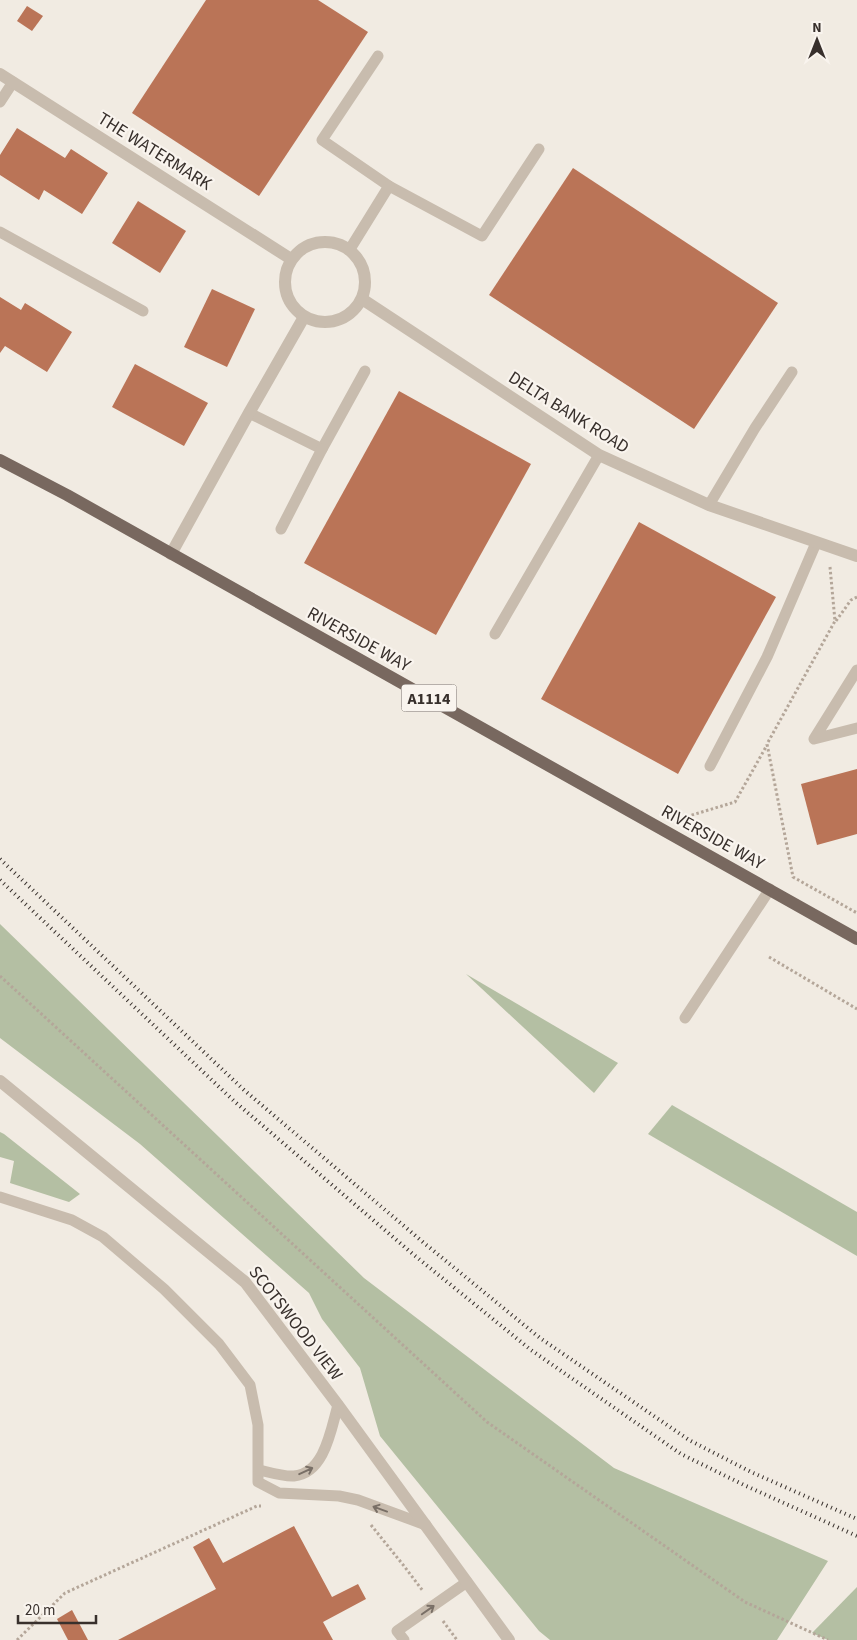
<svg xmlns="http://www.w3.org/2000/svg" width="857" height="1640" font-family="'Source Sans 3',sans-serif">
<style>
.green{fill:#b4bfa3}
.building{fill:#ba7457}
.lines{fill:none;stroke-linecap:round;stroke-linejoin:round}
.path{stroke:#b4a699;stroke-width:3;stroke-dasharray:2.5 2.5;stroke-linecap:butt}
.service{stroke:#c8bcae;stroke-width:11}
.minor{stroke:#c8bcae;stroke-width:12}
.tertiary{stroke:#c8bcae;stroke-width:12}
.primary{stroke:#78685f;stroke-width:12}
.rail{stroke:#38302c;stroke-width:4;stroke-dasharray:1 4;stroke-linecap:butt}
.oneway{stroke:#796f66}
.labels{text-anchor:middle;stroke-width:4.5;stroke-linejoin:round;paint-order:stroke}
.shield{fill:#f9f4ee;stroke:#726b66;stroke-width:1}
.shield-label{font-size:16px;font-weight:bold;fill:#38302c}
.street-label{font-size:18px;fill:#38302c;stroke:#f9f4ee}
</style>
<rect width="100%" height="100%" fill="#f1ebe2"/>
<g class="green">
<polygon points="0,924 364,1278 614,1468 828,1561 777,1640 550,1640 539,1631 380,1436 360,1368 322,1319 309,1293 140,1144 0,1038"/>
<polygon points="466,974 618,1063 594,1093"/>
<polygon points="672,1105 857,1212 857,1256 648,1134"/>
<polygon points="0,1132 4,1134 80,1194 69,1202 10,1183 14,1161 0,1157"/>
<polygon points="857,1587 857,1640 828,1640 812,1633"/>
</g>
<g class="building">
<polygon points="206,0 318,0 368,32 259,196 132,113"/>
<polygon points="27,6 43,16 32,31 17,21"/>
<polygon points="17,128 65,158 71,149 108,173 82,214 44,190 39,200 0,175 0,155"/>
<polygon points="573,168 778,303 694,429 489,295"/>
<polygon points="138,201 186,231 160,273 112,243"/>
<polygon points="212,289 255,309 227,367 184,347"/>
<polygon points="0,297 21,310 25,303 72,332 47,372 5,346 0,353"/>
<polygon points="135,364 208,403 184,446 112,407"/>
<polygon points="399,391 531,464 436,635 304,563"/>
<polygon points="639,522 776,597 678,774 541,699"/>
<polygon points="857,769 857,834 817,845 801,784"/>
<polygon points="294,1526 332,1597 358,1584 366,1599 323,1622 333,1640 118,1640 216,1589 193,1547 209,1538 223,1563"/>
<polygon points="72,1610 88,1640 68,1640 57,1619"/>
</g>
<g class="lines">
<g class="path">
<polyline points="830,567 835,621 767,744 793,877 857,913"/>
<polyline points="836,621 851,600 857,597"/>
<polyline points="682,818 735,802 767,745"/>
<polyline points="769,957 857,1009"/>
<polyline points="0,976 487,1422 745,1602 828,1640"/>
<polyline points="371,1525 404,1566 423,1591"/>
<polyline points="443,1621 457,1640"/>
<polyline points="17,1640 65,1593 257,1506 261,1506"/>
</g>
<g class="service">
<polyline points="378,56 322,140 389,186 482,236 539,149"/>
<polyline points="0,102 13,82"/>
<polyline points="0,232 143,311"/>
<polyline points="350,249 389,186"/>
<polyline points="249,413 322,449 365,371"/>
<polyline points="709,505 755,428 792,372"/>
<polyline points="281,529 322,449"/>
<polyline points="495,634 599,455"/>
<polyline points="857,670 814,739 857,728"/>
<polyline points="710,766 767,657 816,543"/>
<polyline points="685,1018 770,889"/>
<polyline points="0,1197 72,1220 103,1237 164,1289 219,1344 250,1385 258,1425 258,1482 279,1493 339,1496 358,1500 426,1525"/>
<path d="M 259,1470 C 268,1472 285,1477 294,1476 C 325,1473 331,1429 338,1405"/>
<polyline points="404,1640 397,1631 467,1582"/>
</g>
<g class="minor">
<polyline points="0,74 291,259"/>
<circle cx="325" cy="282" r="40"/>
<polyline points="362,299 599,455 709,505 857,556"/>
<polyline points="171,554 249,413 304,317"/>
</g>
<polyline class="tertiary" points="0,1081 245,1282 338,1405 509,1640"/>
<polyline class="primary" points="0,460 67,495 857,939"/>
<g class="rail">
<polyline points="0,859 244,1090 424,1243 540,1338 689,1440 751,1472 857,1519"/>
<polyline points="0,880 234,1101 414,1255 531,1350 681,1454 744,1485 857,1536"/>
</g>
</g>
<defs><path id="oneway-shaft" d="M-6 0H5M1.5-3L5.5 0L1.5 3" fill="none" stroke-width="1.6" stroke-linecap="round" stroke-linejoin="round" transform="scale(1.25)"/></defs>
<g class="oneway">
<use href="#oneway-shaft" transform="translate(306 1471) rotate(-25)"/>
<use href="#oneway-shaft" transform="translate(380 1509) rotate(-160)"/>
<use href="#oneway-shaft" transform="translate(428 1610) rotate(-35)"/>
</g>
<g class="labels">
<rect class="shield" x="401.5" y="684.5" width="55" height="27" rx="4"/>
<g class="shield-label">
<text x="429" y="704">A1114</text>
</g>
<g class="street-label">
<text transform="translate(155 151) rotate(32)" y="6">THE WATERMARK</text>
<text transform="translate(569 412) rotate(32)" y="6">DELTA BANK ROAD</text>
<text transform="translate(359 639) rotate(29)" y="6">RIVERSIDE WAY</text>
<text transform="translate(713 837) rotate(29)" y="6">RIVERSIDE WAY</text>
<text transform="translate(296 1323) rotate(52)" y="6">SCOTSWOOD VIEW</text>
</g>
</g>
<g transform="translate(817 40)" stroke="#f9f4ee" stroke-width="4" paint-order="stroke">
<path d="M0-4L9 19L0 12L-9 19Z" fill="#38302c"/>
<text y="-8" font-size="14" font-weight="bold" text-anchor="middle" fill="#38302c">N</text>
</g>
<path d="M18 1615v8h78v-8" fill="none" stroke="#38302c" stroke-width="2.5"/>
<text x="25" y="1615" font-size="15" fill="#38302c" stroke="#f9f4ee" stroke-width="4" paint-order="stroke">20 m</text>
</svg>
